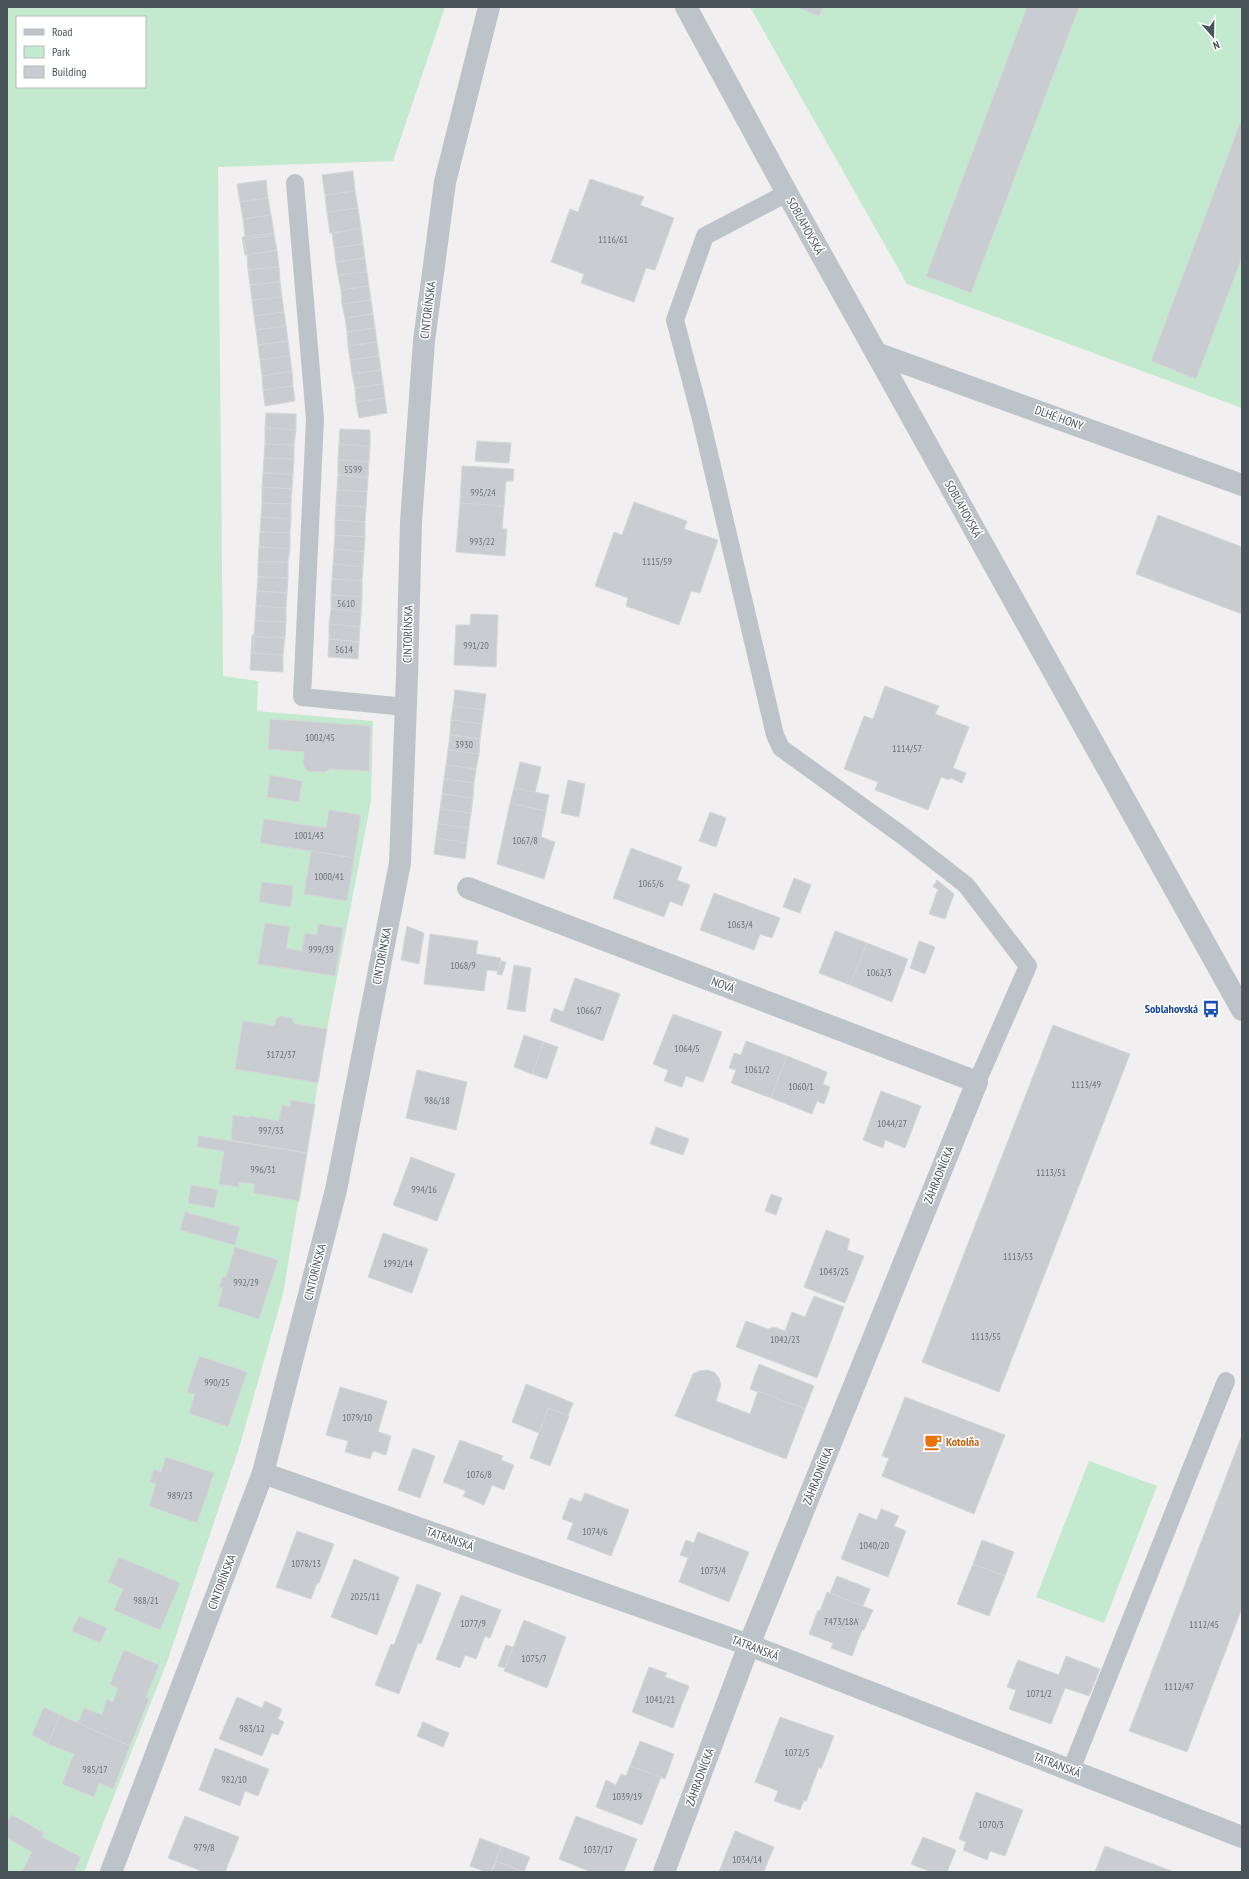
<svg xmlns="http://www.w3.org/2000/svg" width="1249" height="1879" font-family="'PT Sans Narrow',sans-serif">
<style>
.green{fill:#c3e9ce;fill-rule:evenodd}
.building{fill:#c9cdd1;stroke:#d4d6da}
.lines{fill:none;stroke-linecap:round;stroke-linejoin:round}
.service{stroke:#bcc4ca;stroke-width:18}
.minor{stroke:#bcc4ca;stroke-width:22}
.labels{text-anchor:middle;stroke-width:3;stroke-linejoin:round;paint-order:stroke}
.number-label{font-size:10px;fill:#697278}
.street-label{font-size:12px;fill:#49545a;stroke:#fff}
.transit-label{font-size:12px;font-weight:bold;fill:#164399;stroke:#fff;text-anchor:end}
.food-label{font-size:12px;font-weight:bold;fill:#c56008;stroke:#fff;text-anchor:start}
</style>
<rect width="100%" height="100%" fill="#f1efef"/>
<g class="green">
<path d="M 7,7 L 445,7 L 393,161 L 218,167 L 223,676 L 258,681 L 257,711 L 373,721 L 371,801 L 327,1029 L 283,1294 L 239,1448 L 167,1662 L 84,1872 L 7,1872 ZM 17,17 L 145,17 L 145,87 L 17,87 Z"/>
<polygon points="750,7 1242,7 1242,408 907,284"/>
<polygon points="1089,1461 1157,1486 1104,1623 1036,1597"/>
</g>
<g class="building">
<polygon points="797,7 823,7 819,16"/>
<polygon points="1027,7 1079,7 971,293 926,276"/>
<polygon points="1242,118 1242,257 1196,379 1151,361"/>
<polygon points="353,171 355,191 325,195 322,175"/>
<polygon points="590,179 644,197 640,205 674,218 655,270 646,268 634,302 581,283 584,274 551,262 570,209 578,212"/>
<polygon points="266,180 268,198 240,202 237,184"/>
<polygon points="355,191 358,208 327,212 325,195"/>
<polygon points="268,198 271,215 243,219 240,202"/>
<polygon points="358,208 361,229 330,233 327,212"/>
<polygon points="271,215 274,233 245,237 243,219"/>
<polygon points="361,229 363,244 334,248 332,233"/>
<polygon points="274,233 274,235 244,240 247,255 245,255 242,237"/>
<polygon points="274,235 277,250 247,255 244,240"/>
<polygon points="363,244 365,258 336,262 334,248"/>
<polygon points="277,250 279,267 248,270 247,255"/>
<polygon points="365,258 367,272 338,275 336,262"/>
<polygon points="279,267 280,282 250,285 248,270"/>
<polygon points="367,272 369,286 341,290 338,275"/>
<polygon points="280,282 282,297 252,300 250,285"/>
<polygon points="369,286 371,300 342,304 341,290"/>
<polygon points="282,297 284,312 254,316 252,300"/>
<polygon points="371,300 373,314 345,318 342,304"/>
<polygon points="284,312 286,326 256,330 254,316"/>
<polygon points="373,314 375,328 347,332 345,318"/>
<polygon points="286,326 288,341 258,345 256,330"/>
<polygon points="375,328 377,342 348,346 347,332"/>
<polygon points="288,341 290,356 260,360 258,345"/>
<polygon points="377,342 379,356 350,360 348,346"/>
<polygon points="290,356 292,371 262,376 260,360"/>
<polygon points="379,356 381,370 352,374 350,360"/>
<polygon points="381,370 383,384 355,388 352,374"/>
<polygon points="292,371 293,386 263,390 262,376"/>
<polygon points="383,384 385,398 356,402 355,388"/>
<polygon points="293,386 295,401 265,406 263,390"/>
<polygon points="385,398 387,413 359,418 356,402"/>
<polygon points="266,413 296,414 296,430 265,428"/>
<polygon points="265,428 296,430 294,445 265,444"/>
<polygon points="340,429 370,430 370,447 339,444"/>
<polygon points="477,441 511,443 509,463 475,461"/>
<polygon points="265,444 294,445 294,459 264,458"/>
<polygon points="339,444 370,447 369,462 338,460"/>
<polygon points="264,458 294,459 293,474 263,473"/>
<polygon points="338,460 369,462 368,478 338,475"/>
<polygon points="462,466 514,469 513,481 506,481 504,506 460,503"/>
<polygon points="263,473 293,474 292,489 262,487"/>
<polygon points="338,475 368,478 367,492 337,490"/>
<polygon points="262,487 292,489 291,504 262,503"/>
<polygon points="337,490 367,492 366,507 336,505"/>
<polygon points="634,502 687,521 684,529 718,540 700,593 691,591 679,625 626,606 628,598 595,586 614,532 622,535"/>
<polygon points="262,503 291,504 291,519 261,517"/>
<polygon points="460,503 504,506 502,529 507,529 505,556 456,552"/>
<polygon points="336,505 366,507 365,522 335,520"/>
<polygon points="1158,515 1242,547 1242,614 1136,574"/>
<polygon points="261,517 291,519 290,533 260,532"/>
<polygon points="335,520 365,522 365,537 335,535"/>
<polygon points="260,532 290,533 290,549 259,547"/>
<polygon points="335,535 365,537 364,552 334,549"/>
<polygon points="259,547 290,549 288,562 258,562"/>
<polygon points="334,549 364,552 363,567 333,564"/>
<polygon points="258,562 288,562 288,578 258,577"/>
<polygon points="333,564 363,567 362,581 332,579"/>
<polygon points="258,577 288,578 287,593 257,591"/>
<polygon points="332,579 362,581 362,597 331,595"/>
<polygon points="257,591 287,593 286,608 256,606"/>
<polygon points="331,595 362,597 361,612 331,609"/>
<polygon points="256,606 286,608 286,622 255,621"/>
<polygon points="331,609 361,612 360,627 329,624"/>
<polygon points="471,614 498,615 496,667 454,665 456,625 470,625"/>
<polygon points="255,621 286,622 285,638 254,637"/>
<polygon points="329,624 360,627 359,642 329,639"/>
<polygon points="252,635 254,635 254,654 251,653"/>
<polygon points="254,637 285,638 283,655 254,654"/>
<polygon points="329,639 359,642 358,659 328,657"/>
<polygon points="251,653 283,655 283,672 250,670"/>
<polygon points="885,686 939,706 935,714 969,727 953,768 966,773 962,783 950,778 949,780 941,777 928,810 875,790 878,782 844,769 864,716 873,719"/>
<polygon points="455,690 486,694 484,710 453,706"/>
<polygon points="453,706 484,710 482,724 451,720"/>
<polygon points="270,719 371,726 369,771 330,769 325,772 307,771 303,764 304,752 268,749"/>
<polygon points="451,720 482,724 480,739 450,735"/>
<polygon points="450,735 480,739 479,754 448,750"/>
<polygon points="448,750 479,754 476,769 446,765"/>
<polygon points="520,762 541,767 535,793 514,788"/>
<polygon points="446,765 476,769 474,783 444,779"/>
<polygon points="270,775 302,781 299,802 267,797"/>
<polygon points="444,779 474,783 473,798 442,794"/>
<polygon points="568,780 585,784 579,817 561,813"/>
<polygon points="514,788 549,795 546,811 510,803"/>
<polygon points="442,794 473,798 471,813 440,809"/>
<polygon points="510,803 546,811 541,837 555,842 544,879 497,864"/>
<polygon points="440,809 471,813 469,828 438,824"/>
<polygon points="329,810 361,815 354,858 260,843 264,819 326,828"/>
<polygon points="710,812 726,818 716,847 699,841"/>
<polygon points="438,824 469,828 467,843 436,838"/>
<polygon points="436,838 467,843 465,859 434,854"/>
<polygon points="631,848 682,867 677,880 690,885 682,906 670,901 664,917 613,898"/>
<polygon points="311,851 354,858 347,901 304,894"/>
<polygon points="794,878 811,885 800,913 783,907"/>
<polygon points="937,880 954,894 945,919 929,914 938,889 933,887"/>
<polygon points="262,882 293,886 291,907 259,902"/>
<polygon points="714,893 780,918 772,938 760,934 754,950 700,930"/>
<polygon points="265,923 290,927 286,948 302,951 305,933 317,935 318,924 343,928 335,976 258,964"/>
<polygon points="407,926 424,933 419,964 401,960"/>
<polygon points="835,931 867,943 850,985 819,973"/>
<polygon points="430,934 478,941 476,954 501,958 498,971 487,970 484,991 424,984"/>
<polygon points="919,941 935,947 925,974 910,968"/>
<polygon points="867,943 908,959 892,1002 850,985"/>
<polygon points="501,961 506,962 502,975 497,974"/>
<polygon points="514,965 531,968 525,1012 507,1009"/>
<polygon points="575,978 620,994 603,1041 550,1021 554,1008 563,1012"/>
<polygon points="673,1014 722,1032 703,1082 686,1076 682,1087 664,1081 668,1070 653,1064"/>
<polygon points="280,1016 291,1018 295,1024 327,1029 318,1083 235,1069 243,1021 275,1026 275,1020"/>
<polygon points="1053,1025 1130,1054 999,1392 922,1362"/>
<polygon points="524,1035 544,1042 532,1074 514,1067"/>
<polygon points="746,1041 787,1056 771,1098 731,1083 736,1070 729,1068 734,1053 741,1055"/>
<polygon points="544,1042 558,1047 547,1079 532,1074"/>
<polygon points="787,1056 827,1072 823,1084 830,1087 824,1104 817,1101 812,1114 771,1098"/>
<polygon points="417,1070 467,1082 456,1130 406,1118"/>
<polygon points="881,1091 921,1106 905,1148 885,1140 883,1148 863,1140"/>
<polygon points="291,1100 315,1104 307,1153 231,1140 233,1115 250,1118 250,1116 279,1121 282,1105 290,1107"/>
<polygon points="656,1127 689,1139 683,1155 650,1144"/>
<polygon points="199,1136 307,1153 299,1201 253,1193 255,1184 239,1182 238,1187 219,1184 224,1151 197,1147"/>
<polygon points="411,1157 455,1174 437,1221 393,1205"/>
<polygon points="191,1185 218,1190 214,1208 188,1203"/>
<polygon points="771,1194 782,1198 776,1215 765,1211"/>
<polygon points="185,1212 240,1227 235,1245 180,1230"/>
<polygon points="826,1230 850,1239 847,1250 864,1256 845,1303 804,1287"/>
<polygon points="383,1233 428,1249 412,1293 368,1277"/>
<polygon points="235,1247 278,1260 259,1319 218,1306 223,1288 219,1287 223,1276 226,1277"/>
<polygon points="814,1296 844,1307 817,1378 736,1347 746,1321 768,1329 774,1327 785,1331 792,1312 805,1317"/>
<polygon points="199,1356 247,1372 228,1427 189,1413 195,1394 187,1392"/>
<polygon points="759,1364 814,1386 805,1409 750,1389"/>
<polygon points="707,1370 714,1372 719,1378 721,1385 716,1401 750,1414 758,1391 805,1409 786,1459 675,1416 693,1374 699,1371"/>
<polygon points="526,1384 573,1403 568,1416 548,1408 539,1433 512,1422"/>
<polygon points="340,1387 387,1401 378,1432 391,1436 386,1455 373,1451 370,1459 345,1452 348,1441 326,1435"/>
<polygon points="905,1397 1005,1435 974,1514 882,1476 889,1458 882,1456"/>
<polygon points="548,1408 569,1416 550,1466 530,1458"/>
<polygon points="1242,1435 1242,1608 1187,1752 1129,1731"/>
<polygon points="460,1440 503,1456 501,1460 514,1465 504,1490 492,1485 484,1505 463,1496 466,1491 443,1482"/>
<polygon points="413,1448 435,1456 420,1498 398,1490"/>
<polygon points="166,1457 214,1473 197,1523 149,1506 156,1484 150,1482 154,1469 161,1472"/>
<polygon points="585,1493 629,1510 611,1556 567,1539 573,1523 562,1519 570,1498 581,1502"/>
<polygon points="881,1509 899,1516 894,1526 906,1531 888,1577 841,1559 859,1513 877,1520"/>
<polygon points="297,1531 334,1544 319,1583 317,1583 311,1599 276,1587"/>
<polygon points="698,1532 749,1552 729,1602 679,1582"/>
<polygon points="686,1540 694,1543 689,1558 680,1555"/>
<polygon points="982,1540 1014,1552 1005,1576 973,1564"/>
<polygon points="119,1557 180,1583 160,1630 114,1610 123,1589 108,1582"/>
<polygon points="354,1559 399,1577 377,1635 331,1617"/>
<polygon points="973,1564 1005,1576 989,1616 957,1604"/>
<polygon points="837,1576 870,1589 863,1606 830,1593"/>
<polygon points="417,1584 441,1593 421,1644 418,1643 399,1694 375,1685 391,1644 394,1645"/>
<polygon points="827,1592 873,1610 864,1630 862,1630 852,1656 831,1648 833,1643 809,1634 818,1610 820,1611"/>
<polygon points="461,1595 501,1610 490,1638 485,1636 476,1659 465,1655 460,1668 436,1659"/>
<polygon points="79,1616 107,1628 100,1643 72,1631"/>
<polygon points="524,1620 566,1637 547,1688 504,1671"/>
<polygon points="506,1645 513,1647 505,1668 498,1666"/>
<polygon points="124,1650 159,1665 146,1697 149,1699 130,1746 78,1723 84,1708 102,1715 107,1699 113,1702 118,1688 110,1684"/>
<polygon points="1066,1656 1100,1669 1089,1696 1065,1688 1051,1724 1009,1709 1016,1690 1007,1687 1018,1660 1059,1675"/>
<polygon points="649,1667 667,1673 665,1677 689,1686 673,1728 632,1712"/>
<polygon points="237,1697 262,1708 265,1701 282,1709 278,1719 284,1722 278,1735 272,1733 262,1756 219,1739"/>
<polygon points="44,1707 60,1715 48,1743 32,1735"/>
<polygon points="60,1715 130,1746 113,1789 99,1783 94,1797 62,1784 74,1754 48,1744"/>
<polygon points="780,1717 834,1736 821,1769 819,1767 806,1802 804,1800 800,1810 774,1801 778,1791 755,1782"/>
<polygon points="423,1722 449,1733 443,1747 417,1736"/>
<polygon points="640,1741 674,1754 665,1779 630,1766"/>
<polygon points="215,1748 269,1769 258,1796 245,1791 240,1806 199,1790"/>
<polygon points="630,1766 661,1777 642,1825 596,1807 606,1780 616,1785 621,1774 626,1776"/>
<polygon points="976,1792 1023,1810 1005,1856 990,1851 987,1860 963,1850 966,1842 959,1839"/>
<polygon points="12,1815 44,1833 42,1837 81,1857 74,1872 22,1872 32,1852 7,1838 7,1822"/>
<polygon points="185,1816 239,1837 225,1872 204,1872 168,1858"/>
<polygon points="576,1816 637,1839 624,1872 591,1872 559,1859"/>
<polygon points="735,1831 774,1847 764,1871 767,1872 719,1872"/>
<polygon points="923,1837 956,1850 947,1872 931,1872 911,1864"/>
<polygon points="480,1838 501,1846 491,1872 486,1872 470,1866"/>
<polygon points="501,1846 530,1857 524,1872 496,1861"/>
<polygon points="1105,1846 1174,1872 1095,1872"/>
<polygon points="496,1861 523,1872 492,1872"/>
</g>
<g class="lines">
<g class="service">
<polyline points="295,183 315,419 302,697 406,707"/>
<polyline points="787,193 705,236 675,320 700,415 775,735 781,748 903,836 966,885 1028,966 977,1082"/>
<polyline points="1071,1770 1226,1381"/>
</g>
<g class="minor">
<polyline points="686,7 787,193 1242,1010"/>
<polyline points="876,353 1242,485"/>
<polyline points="468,888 977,1082 749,1645 664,1872"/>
<polyline points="263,1473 749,1645 1242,1837"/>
<polyline points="111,1872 263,1473 336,1190 400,863 407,676 411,522 424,341 445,182 489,7"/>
</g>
</g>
<defs>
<g id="bus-bare" transform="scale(1.38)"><path d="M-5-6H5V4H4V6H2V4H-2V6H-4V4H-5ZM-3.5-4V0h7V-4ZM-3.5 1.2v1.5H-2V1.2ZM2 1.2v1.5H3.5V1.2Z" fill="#1a4fb4" stroke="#fff" stroke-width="2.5" paint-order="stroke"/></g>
<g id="cafe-bare" transform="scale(1.38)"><path d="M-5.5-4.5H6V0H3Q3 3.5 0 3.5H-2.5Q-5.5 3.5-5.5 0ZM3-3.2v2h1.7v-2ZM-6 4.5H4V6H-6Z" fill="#e8710a" stroke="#fff" stroke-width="2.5" paint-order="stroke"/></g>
</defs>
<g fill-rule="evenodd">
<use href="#bus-bare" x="1211" y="1009"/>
<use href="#cafe-bare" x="933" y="1442"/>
</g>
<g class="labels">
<g class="number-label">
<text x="613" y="243">1116/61</text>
<text x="353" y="473">5599</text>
<text x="483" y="496">995/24</text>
<text x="482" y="545">993/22</text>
<text x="657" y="565">1115/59</text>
<text x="346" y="607">5610</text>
<text x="476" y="649">991/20</text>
<text x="344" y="653">5614</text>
<text x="320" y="741">1002/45</text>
<text x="464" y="748">3930</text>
<text x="907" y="752">1114/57</text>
<text x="309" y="839">1001/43</text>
<text x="525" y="844">1067/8</text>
<text x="329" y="880">1000/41</text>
<text x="651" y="887">1065/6</text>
<text x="740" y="928">1063/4</text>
<text x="321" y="953">999/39</text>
<text x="463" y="969">1068/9</text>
<text x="879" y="976">1062/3</text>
<text x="589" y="1014">1066/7</text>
<text x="687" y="1052">1064/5</text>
<text x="281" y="1058">3172/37</text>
<text x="757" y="1073">1061/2</text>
<text x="1086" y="1088">1113/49</text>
<text x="801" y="1090">1060/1</text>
<text x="437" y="1104">986/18</text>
<text x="892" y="1127">1044/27</text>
<text x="271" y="1134">997/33</text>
<text x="263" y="1173">996/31</text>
<text x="1051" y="1176">1113/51</text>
<text x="424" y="1193">994/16</text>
<text x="1018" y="1260">1113/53</text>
<text x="398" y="1267">1992/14</text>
<text x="834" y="1275">1043/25</text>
<text x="246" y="1286">992/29</text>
<text x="986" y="1340">1113/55</text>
<text x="785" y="1343">1042/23</text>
<text x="217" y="1386">990/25</text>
<text x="357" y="1421">1079/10</text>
<text x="479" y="1478">1076/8</text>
<text x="180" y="1499">989/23</text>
<text x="595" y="1535">1074/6</text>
<text x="874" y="1549">1040/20</text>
<text x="306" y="1567">1078/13</text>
<text x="713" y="1574">1073/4</text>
<text x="365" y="1600">2025/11</text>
<text x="146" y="1604">988/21</text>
<text x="841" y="1625">7473/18A</text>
<text x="473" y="1627">1077/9</text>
<text x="1204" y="1628">1112/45</text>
<text x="534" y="1662">1075/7</text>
<text x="1179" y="1690">1112/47</text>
<text x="1039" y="1697">1071/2</text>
<text x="660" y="1703">1041/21</text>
<text x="252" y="1732">983/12</text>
<text x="797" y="1756">1072/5</text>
<text x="95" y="1773">985/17</text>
<text x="234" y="1783">982/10</text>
<text x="627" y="1800">1039/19</text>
<text x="991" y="1828">1070/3</text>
<text x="204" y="1851">979/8</text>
<text x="598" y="1853">1037/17</text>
<text x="747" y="1863">1034/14</text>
</g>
<g class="street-label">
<text transform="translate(805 226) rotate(61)" y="4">SOBLAHOVSKÁ</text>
<text transform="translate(428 310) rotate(-83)" y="4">CINTORÍNSKA</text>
<text transform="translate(1059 418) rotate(20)" y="4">DLHÉ HONY</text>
<text transform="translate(963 509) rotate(61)" y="4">SOBLAHOVSKÁ</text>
<text transform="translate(408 634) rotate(-89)" y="4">CINTORÍNSKA</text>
<text transform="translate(382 956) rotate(-79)" y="4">CINTORÍNSKA</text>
<text transform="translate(723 985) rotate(21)" y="4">NOVÁ</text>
<text transform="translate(939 1175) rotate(-68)" y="4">ZÁHRADNÍCKA</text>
<text transform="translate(315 1272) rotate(-76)" y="4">CINTORÍNSKA</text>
<text transform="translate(818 1476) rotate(-68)" y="4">ZÁHRADNÍCKA</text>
<text transform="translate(450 1539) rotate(19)" y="4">TATRANSKÁ</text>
<text transform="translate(222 1582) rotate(-69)" y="4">CINTORÍNSKA</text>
<text transform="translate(755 1648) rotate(21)" y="4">TATRANSKÁ</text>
<text transform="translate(1057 1765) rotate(21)" y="4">TATRANSKÁ</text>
<text transform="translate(700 1777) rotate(-70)" y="4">ZÁHRADNÍCKA</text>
</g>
<g class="transit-label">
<text x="1198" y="1013">Soblahovská</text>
</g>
<g class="food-label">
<text x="946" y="1446">Kotolňa</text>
</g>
</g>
<rect width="1249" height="1879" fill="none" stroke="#49545a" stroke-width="16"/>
<rect x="16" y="16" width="130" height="72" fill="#ffffff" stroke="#b6bbbd"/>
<rect x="24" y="29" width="20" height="6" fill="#bcc4ca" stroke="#b6bbbd"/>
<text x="52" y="36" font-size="12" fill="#49545a">Road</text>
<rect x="24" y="46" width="20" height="12" fill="#c3e9ce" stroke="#b6bbbd"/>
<text x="52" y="56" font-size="12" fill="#49545a">Park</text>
<rect x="24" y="66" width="20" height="12" fill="#c9cdd1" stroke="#b6bbbd"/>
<text x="52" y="76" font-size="12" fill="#49545a">Building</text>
<g transform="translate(1213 36) rotate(160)" stroke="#ffffff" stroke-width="3" paint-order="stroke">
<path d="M0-3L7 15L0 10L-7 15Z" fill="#49545a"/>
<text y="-6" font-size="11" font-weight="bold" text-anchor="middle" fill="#49545a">N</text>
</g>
</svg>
